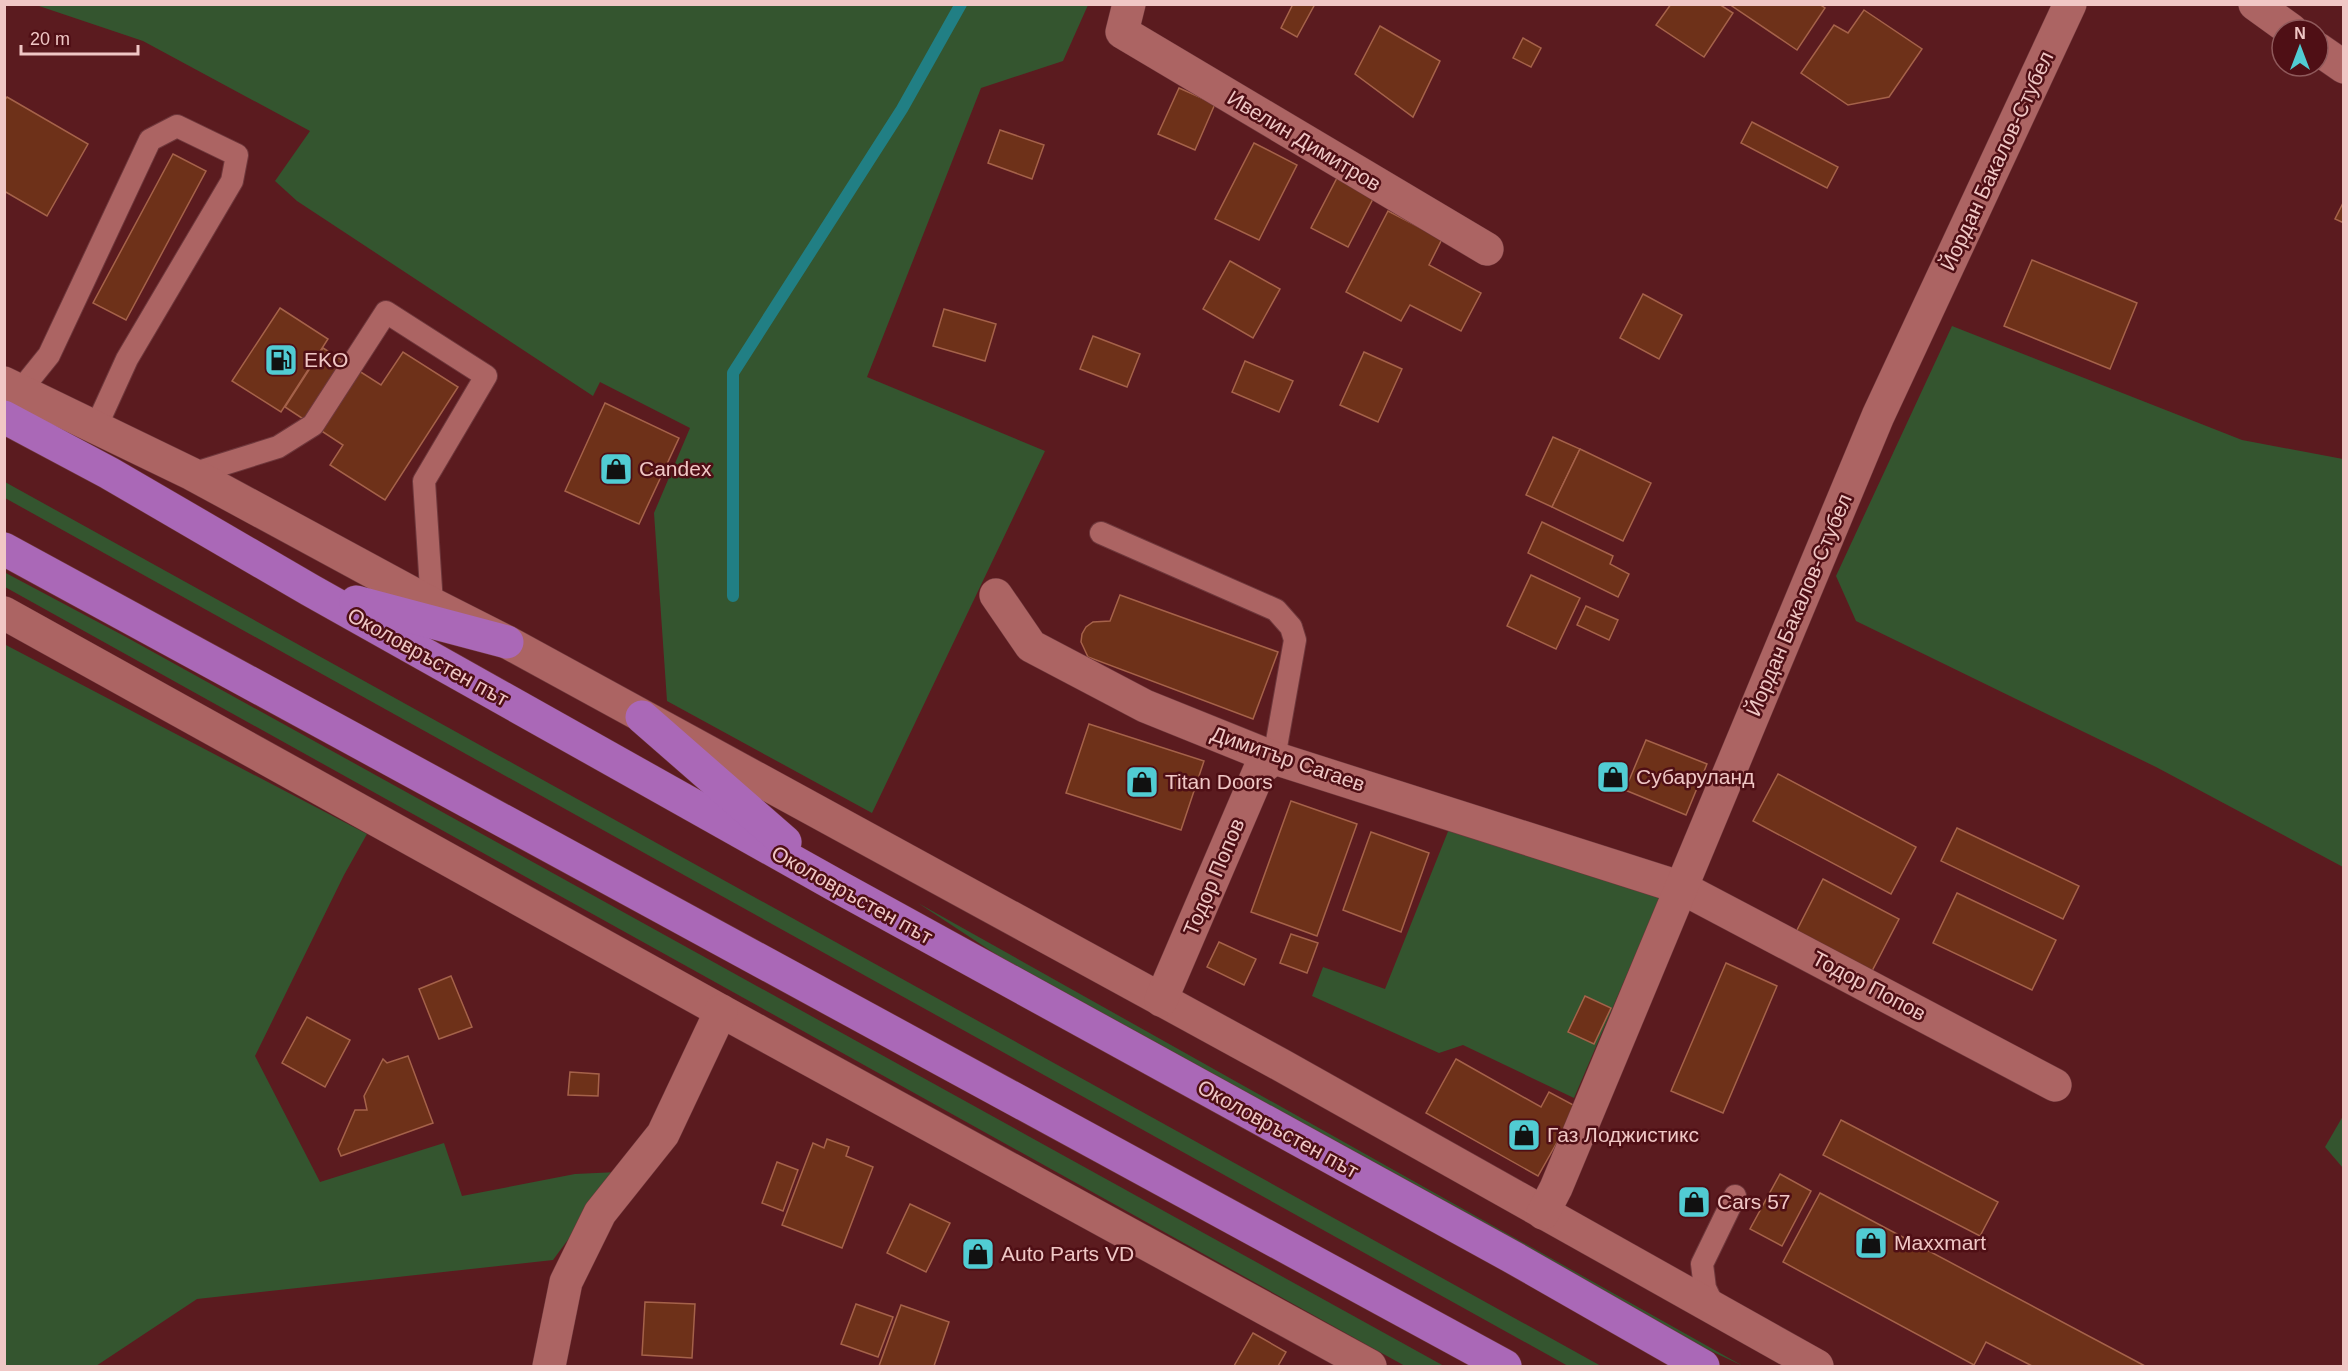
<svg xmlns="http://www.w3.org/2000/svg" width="2348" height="1371" font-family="Helvetica,sans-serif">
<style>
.green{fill:#34552f}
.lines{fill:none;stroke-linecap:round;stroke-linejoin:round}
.stream{stroke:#217f84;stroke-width:12}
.building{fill:#6e3119;stroke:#a5624a;stroke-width:1.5}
.lane-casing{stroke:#6f383c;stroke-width:24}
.street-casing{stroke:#6f383c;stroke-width:34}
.highway-casing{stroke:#6f383c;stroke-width:34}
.lane{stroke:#ac6463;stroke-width:22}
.street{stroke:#ac6463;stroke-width:33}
.highway{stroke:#aa68b7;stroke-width:33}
.labels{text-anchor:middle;stroke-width:5;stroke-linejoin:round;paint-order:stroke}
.street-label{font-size:21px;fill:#f0c7c5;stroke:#4f0f15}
.poi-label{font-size:21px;fill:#f0c7c5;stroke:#4f0f15;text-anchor:start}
</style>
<rect width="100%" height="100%" fill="#5b1b1f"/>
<g class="green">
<polygon points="36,5 1088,5 1063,61 981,88 867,377 1045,451 872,813 667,701 654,513 690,428 600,382 593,396 297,201 275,181 310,131 143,41"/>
<polygon points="1952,326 2242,440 2343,459 2343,867 2156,767 1856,621 1836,576"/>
<polygon points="5,482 1601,1366 1568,1366 5,498"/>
<polygon points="4,572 126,637 1444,1366 1405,1366 5,587"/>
<polygon points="4,644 367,834 344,875 255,1056 320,1182 444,1143 462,1196 575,1174 618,1172 553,1260 197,1299 96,1366 5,1366"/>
<polygon points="1451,824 1661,895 1574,1098 1463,1045 1439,1053 1312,996 1323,967 1385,989"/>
<polygon points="918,903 1743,1366 1585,1292 1087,1014"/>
<polygon points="2343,1116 2343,1168 2325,1147"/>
</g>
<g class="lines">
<polyline class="stream" points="733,596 733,373 902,109 961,4"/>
</g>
<g class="building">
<polygon points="1293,4 1315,4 1297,37 1281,28"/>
<polygon points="1671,4 1719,4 1733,13 1704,57 1656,25"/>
<polygon points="1729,4 1819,4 1825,8 1797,50"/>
<polygon points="1864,10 1922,49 1889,97 1848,105 1801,73 1834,25 1848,33"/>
<polygon points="1380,26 1440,61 1413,117 1355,74"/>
<polygon points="1523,38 1541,48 1531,67 1513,58"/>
<polygon points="1179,88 1215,104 1195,150 1158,134"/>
<polygon points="7,97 88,144 47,216 4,191 4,101"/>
<polygon points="1752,122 1838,167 1827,188 1741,143"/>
<polygon points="1000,130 1044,145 1032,179 988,163"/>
<polygon points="1254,143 1297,165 1259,240 1215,219"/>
<polygon points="173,154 206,171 126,320 93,303"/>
<polygon points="1338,176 1375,195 1348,247 1311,228"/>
<polygon points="2344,201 2344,223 2335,219"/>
<polygon points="1388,211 1442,239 1429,265 1481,293 1461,331 1410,305 1401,321 1346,292"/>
<polygon points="2032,260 2137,303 2110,369 2004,326"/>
<polygon points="1230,261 1280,289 1253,338 1203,309"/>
<polygon points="1643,294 1682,315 1659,359 1620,338"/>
<polygon points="280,308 328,339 281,412 232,381"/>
<polygon points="944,309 996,324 985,361 933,346"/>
<polygon points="1093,336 1140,354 1127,387 1080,369"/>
<polygon points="323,348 381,385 403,352 458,387 385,500 330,465 343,445 285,407"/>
<polygon points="1364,352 1402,369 1378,422 1340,405"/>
<polygon points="1245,361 1293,381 1279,412 1232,392"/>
<polygon points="605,403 679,438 639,524 565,491"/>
<polygon points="1553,437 1580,449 1552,507 1526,495"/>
<polygon points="1580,449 1651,483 1623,541 1552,507"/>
<polygon points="1542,522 1613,556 1610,564 1629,574 1618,597 1528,553"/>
<polygon points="1531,575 1580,598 1556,649 1507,626"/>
<polygon points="1120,595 1278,652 1253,719 1088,657 1081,642 1082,634 1086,627 1093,622 1110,621"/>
<polygon points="1586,606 1618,620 1609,640 1577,625"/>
<polygon points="1089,724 1204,761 1181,830 1066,793"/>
<polygon points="1646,740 1707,764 1686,815 1625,790"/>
<polygon points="1778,774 1916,847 1891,894 1753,821"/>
<polygon points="1291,801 1357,824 1317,936 1251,912"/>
<polygon points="1957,828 2079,886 2063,919 1941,861"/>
<polygon points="1371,832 1429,853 1401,932 1343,910"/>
<polygon points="1823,879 1899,919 1872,971 1796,932"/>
<polygon points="1957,893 2056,940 2032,990 1933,943"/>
<polygon points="1291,934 1318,943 1307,973 1280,963"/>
<polygon points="1219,942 1256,959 1244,985 1207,967"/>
<polygon points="1726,963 1777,986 1723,1113 1671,1091"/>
<polygon points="451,976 472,1027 439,1039 419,989"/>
<polygon points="1585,996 1611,1008 1594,1044 1568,1032"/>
<polygon points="307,1017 350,1040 325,1087 282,1063"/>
<polygon points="408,1056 433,1123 341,1156 338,1149 355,1110 367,1110 364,1096 383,1059 387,1063"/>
<polygon points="1456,1059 1541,1107 1549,1092 1577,1107 1538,1176 1426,1113"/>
<polygon points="570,1072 599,1074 598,1096 568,1095"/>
<polygon points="1841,1120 1998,1202 1980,1236 1823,1155"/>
<polygon points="827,1139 849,1147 846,1156 873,1167 842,1248 782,1225 813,1143 824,1148"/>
<polygon points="777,1162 798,1170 783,1211 762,1203"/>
<polygon points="1780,1174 1811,1191 1782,1246 1750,1229"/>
<polygon points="1820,1193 2145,1366 2032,1366 1986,1342 1974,1365 1783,1262"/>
<polygon points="910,1204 950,1223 926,1272 887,1253"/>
<polygon points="645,1302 695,1304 692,1358 642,1355"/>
<polygon points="856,1304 893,1317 878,1357 841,1344"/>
<polygon points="901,1305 949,1322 934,1366 879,1366"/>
<polygon points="1253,1333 1286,1352 1278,1366 1234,1366"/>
</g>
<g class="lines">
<g class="lane-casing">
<g id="lane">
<polyline points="20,391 49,355 150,140 177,126 237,155 232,181 127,359 96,427"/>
<polyline points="192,474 278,447 313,425 386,312 486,376 424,481 432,604"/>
<polyline points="1101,533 1276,610 1291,627 1295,640 1274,758"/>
<polyline points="1715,1309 1705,1288 1702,1264 1735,1196"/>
</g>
</g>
<g class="street-casing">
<g id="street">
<polyline points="1129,4 1122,32 1487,249"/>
<polyline points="2255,4 2291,30"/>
<polyline points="2318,49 2344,67"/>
<polyline points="4,383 192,474 432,604 507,642 1281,1065 1817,1366"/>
<polyline points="996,595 1031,646 1145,706 1274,758 1682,888 2055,1085"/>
<polyline points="4,613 721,1011 1370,1366"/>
<polyline points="1161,1000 1260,769 1274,758"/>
<polyline points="1543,1213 1556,1188 1878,416 2070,4"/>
<polyline points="549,1366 566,1282 600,1213 663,1134 721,1011"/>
</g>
</g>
<g class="highway-casing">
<g id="highway">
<polyline points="4,417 109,473 310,590 837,886 1514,1258 1703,1366"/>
<polyline points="4,549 1505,1366"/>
<polyline points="356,602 507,642"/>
<polyline points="642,717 785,842"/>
</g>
</g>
<use href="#lane" class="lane"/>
<use href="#street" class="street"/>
<use href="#highway" class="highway"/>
</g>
<defs>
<g id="fuel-square" transform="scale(1.725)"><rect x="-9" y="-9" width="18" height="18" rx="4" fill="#51ccd3" stroke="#4f0f15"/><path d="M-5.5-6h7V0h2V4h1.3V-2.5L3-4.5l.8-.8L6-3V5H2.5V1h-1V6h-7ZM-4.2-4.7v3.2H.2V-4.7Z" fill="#111"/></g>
<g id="shop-square" transform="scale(1.725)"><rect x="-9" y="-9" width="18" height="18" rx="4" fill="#51ccd3" stroke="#4f0f15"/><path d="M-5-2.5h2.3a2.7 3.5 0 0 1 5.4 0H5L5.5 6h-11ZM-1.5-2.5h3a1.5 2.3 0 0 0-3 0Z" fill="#111"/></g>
</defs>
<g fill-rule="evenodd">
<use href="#fuel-square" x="281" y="360"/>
<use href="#shop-square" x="616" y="469"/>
<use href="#shop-square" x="1613" y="777"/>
<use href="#shop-square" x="1142" y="782"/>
<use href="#shop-square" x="1524" y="1135"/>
<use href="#shop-square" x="1694" y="1202"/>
<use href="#shop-square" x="1871" y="1243"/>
<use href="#shop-square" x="978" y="1254"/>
</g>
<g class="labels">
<g class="street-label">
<text transform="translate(1304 141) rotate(31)" y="7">Ивелин Димитров</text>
<text transform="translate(1997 161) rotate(-65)" y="7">Йордан Бакалов-Стубел</text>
<text transform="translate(1799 605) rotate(-67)" y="7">Йордан Бакалов-Стубел</text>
<text transform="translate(428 657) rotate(29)" y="7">Околовръстен път</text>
<text transform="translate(1288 759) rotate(19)" y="7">Димитър Сагаев</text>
<text transform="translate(1214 877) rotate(-67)" y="7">Тодор Попов</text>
<text transform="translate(852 895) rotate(29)" y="7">Околовръстен път</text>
<text transform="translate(1869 986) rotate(28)" y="7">Тодор Попов</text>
<text transform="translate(1278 1129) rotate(29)" y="7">Околовръстен път</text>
</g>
<g class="poi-label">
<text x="304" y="367">EKO</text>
<text x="639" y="476">Candex</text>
<text x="1636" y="784">Субаруланд</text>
<text x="1165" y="789">Titan Doors</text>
<text x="1547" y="1142">Газ Лоджистикс</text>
<text x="1717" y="1209">Cars 57</text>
<text x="1894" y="1250">Maxxmart</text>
<text x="1001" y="1261">Auto Parts VD</text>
</g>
</g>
<rect width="2348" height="1371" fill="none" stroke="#f0c7c5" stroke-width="12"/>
<g transform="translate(2300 48)"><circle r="28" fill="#4f0f15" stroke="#8f595b" stroke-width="1.5"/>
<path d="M0-4.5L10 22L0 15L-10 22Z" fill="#51ccd3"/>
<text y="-9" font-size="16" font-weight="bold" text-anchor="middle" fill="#f0c7c5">N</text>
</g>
<path d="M21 45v9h117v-9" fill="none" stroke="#f0c7c5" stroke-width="3"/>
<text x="30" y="45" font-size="18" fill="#f0c7c5" stroke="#4f0f15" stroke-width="4.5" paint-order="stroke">20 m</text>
</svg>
